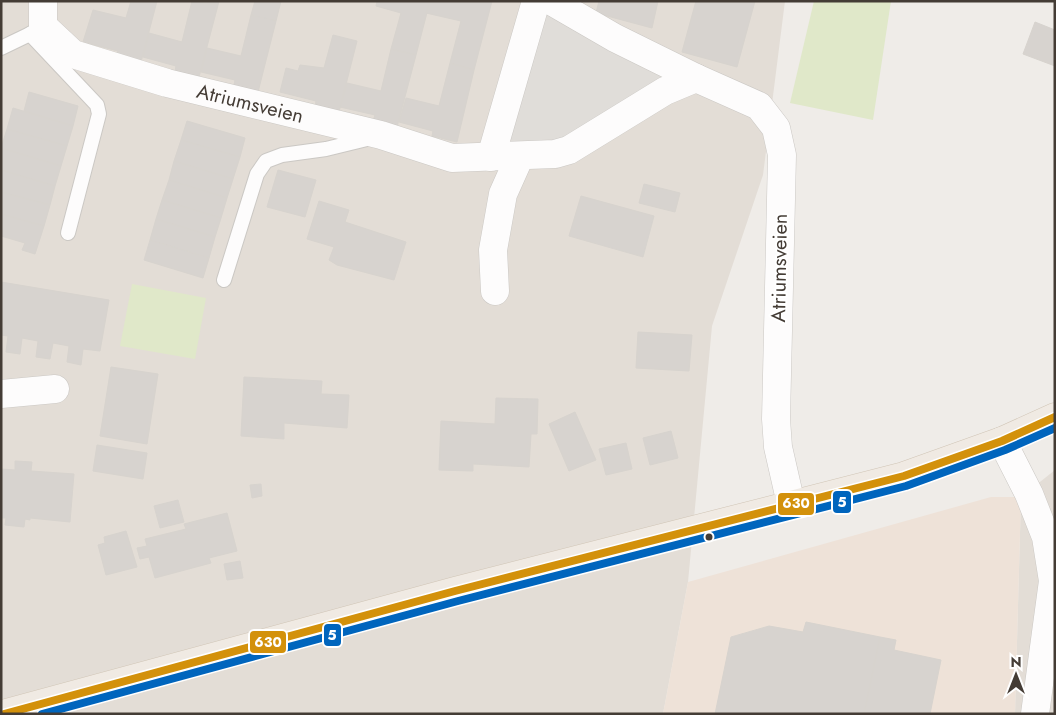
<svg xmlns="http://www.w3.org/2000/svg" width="1056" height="715" font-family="Jost,sans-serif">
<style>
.residential{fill:#e3ddd6}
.commercial{fill:#eee2d8}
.green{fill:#e0e8c9}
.parking{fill:#e0ddd9}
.building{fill:#d7d3cf;stroke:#d7d3ce}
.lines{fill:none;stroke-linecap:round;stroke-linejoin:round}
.service-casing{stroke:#cbc8c4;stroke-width:16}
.minor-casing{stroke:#cbc8c4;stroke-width:29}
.primary-casing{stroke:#d0c5b6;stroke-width:29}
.service{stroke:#fdfcfc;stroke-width:14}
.minor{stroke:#fdfcfc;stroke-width:28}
.primary{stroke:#f0eae3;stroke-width:28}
.bus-1-casing{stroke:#fff;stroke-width:11}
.bus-2-casing{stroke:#fff;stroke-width:11}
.bus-1{stroke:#d3910b;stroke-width:8}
.bus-2{stroke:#0065bd;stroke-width:8}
.bus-dot{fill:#443c35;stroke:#fff;stroke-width:2}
.labels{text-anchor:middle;stroke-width:4;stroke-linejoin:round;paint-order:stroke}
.street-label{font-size:20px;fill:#443c35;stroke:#fff}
.line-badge{stroke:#fff;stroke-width:2}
.badge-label{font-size:14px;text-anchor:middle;font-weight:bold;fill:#fff}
</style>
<rect width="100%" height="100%" fill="#efece8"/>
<g class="residential">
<polygon points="1,1 785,1 763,175 712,326 688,582 663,714 1,714"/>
<polygon points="1055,470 1055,714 1015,714 1021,497"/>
</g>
<polygon class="commercial" points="991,497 1021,497 1015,714 663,714 688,582"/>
<g class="green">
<polygon points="814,1 891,1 873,120 790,103"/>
<polygon points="132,284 206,298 195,359 120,346"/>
</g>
<polygon class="parking" points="542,2 689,79 557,154 496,152"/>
<g class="building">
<polygon points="131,1 157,1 141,62 116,56 118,51 83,42 93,10 126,18"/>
<polygon points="192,1 218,5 199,77 175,71 176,66 143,57 149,33 182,42"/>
<polygon points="201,1 219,1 218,5"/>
<polygon points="255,1 281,1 276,21 251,15"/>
<polygon points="377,1 430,1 416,55 391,49 401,13 376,6"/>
<polygon points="430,1 492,1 474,70 450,63 461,21 426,13"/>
<polygon points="599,1 658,1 652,28 596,13"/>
<polygon points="696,1 755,1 737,67 682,52"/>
<polygon points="251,15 276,21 258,92 234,85 235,80 201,72 207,48 241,56"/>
<polygon points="1035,22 1055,30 1055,66 1023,54"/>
<polygon points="333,35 357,41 339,112 315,107 316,101 280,92 286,68 298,71 300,65 324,68"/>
<polygon points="391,49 416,55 397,127 373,121 375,115 340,107 347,83 381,91"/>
<polygon points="450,63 474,70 457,142 432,136 433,131 399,122 406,98 439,106"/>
<polygon points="29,92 78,106 73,126 24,111"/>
<polygon points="13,108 73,126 67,146 7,129"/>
<polygon points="187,121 245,138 240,157 181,140"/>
<polygon points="7,129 67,146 61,166 1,148"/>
<polygon points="181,140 240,157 233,179 174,161"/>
<polygon points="1,148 61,166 55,186 1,170"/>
<polygon points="174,161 233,179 227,198 169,180"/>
<polygon points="1,170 55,186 50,205 1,192"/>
<polygon points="278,170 316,180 305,217 267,207"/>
<polygon points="169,180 227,198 221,218 162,200"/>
<polygon points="644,184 680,193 675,212 639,203"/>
<polygon points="1,192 50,205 44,226 1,214"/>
<polygon points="581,196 654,216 643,257 569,236"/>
<polygon points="162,200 221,218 215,237 156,219"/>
<polygon points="319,201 349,210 345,222 406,242 394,280 337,265 329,260 334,247 307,239"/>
<polygon points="1,214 44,226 35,254 22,250 25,243 1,236"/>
<polygon points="156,219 215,237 209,258 150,240"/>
<polygon points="150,240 209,258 203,278 144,260"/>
<polygon points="1,282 109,300 100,351 83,349 81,365 67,362 69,346 53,343 50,359 36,357 38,341 22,338 20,354 6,352 8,336 1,335"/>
<polygon points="638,332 692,335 689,371 636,368"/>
<polygon points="111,367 158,374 147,444 100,436"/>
<polygon points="244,377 322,381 321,394 349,395 347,428 284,423 284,439 241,436"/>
<polygon points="496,398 538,399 537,434 531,434 529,467 473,464 473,471 439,470 441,421 495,424"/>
<polygon points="575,412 596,460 569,471 549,424"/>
<polygon points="671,431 678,458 650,465 643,438"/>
<polygon points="626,443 632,469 606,475 599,449"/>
<polygon points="97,445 147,453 143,479 93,471"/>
<polygon points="15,461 32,462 31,471 74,474 70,522 30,518 30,520 25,519 24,527 5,525 6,518 1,518 1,469 15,470"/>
<polygon points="261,484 262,496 252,498 250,485"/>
<polygon points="178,500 184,522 160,528 154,506"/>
<polygon points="227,513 237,551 209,558 211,563 155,578 149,557 140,559 137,548 147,546 145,539 186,529 184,524"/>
<polygon points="126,531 137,567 106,575 98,545 105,543 104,537"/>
<polygon points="240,561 243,578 227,580 224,564"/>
<polygon points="806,622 880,637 864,714 715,714 731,637 769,626 803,632"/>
<polygon points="880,637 896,640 894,650 941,660 930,714 864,714"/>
</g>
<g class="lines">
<g class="service-casing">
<g id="service">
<polyline points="43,26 30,34 97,105 99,114 68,233"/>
<polyline points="1,48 30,34"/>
<polyline points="224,280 257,174 266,161 282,155 326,149 371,138"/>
</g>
</g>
<g class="minor-casing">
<g id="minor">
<path id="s1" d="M 43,1 L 43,26 L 73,54 L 167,83 L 381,135 L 452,158 L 555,154 L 569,150 L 665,91 L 696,78 L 759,106 L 776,128 L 782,155 L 776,419 L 778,447 L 791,504"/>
<polyline points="551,1 615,38 696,78"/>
<polyline points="491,157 536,1"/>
<polyline points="495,291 493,250 503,194 520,156"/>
<polyline points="1,394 55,389"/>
<polyline points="1002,441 1029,494 1046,537 1053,581 1035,714"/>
</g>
</g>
<g class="primary-casing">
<polyline id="primary" points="3,714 455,591 904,476 1002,441 1055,417"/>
</g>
<use href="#service" class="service"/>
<use href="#minor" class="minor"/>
<use href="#primary" class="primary"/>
<g class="bus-1-casing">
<polyline id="bus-1" points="4,714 455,591 904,476 1002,441 1055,417"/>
</g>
<g class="bus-2-casing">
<polyline id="bus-2" points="42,714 458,601 906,486 1005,450 1055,428"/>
</g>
<use href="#bus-1" class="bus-1"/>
<use href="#bus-2" class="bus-2"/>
</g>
<circle class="bus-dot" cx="709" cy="537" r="4.5"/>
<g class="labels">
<g class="street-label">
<text dy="7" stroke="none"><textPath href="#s1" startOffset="250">Atriumsveien</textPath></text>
<text transform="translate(779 268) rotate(-89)" y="7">Atriumsveien</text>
</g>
</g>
<g class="line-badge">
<rect x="832" y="490" width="20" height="24" rx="5" fill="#0065bd"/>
<rect x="777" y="492" width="38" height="24" rx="5" fill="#d3910b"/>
<rect x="323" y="623" width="19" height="24" rx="5" fill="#0065bd"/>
<rect x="249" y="630" width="38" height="24" rx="5" fill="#d3910b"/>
</g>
<g class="badge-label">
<text x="842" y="507">5</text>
<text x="796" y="508">630</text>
<text x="332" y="640">5</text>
<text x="268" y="647">630</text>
</g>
<rect width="1056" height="715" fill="none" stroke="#443c35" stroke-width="5"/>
<g transform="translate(1016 675)" stroke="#ffffff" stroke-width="4" paint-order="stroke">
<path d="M0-4L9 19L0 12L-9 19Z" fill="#443c35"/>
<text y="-8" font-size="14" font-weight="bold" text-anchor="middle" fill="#443c35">N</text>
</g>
</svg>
